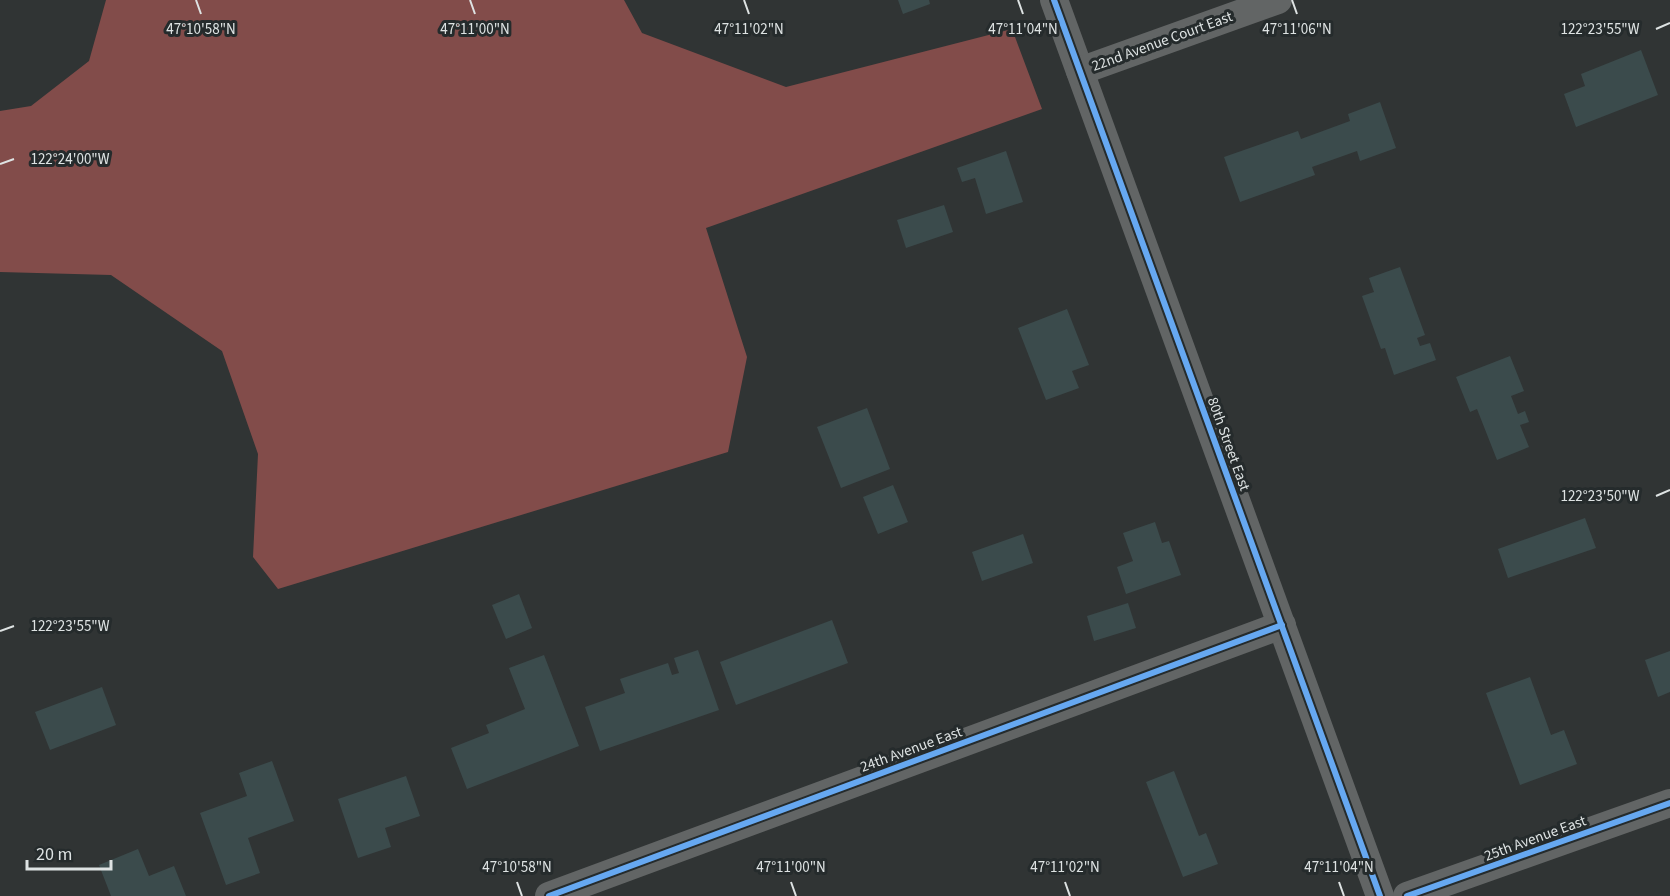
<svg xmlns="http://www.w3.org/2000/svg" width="1670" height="896" font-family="'Source Sans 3',sans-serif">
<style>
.forest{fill:#824c4a}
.building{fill:#3b4b4c}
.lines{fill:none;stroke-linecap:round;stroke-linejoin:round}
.minor{stroke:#626565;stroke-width:28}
.cycleway-casing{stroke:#252b2c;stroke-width:10}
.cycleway{stroke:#66a8f1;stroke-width:6}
.ticks{fill:none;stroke:#dee3e3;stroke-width:2}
.labels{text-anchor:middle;stroke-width:6;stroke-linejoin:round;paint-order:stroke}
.street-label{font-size:15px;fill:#dee3e3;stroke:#252b2c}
.ticks-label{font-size:15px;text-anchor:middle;fill:#dee3e3;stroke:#252b2c;stroke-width:6;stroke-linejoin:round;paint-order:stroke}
</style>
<rect width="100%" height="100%" fill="#303434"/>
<polygon class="forest" points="106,0 624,0 642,33 786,87 1012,29 1042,109 706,228 747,357 728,452 278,589 253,557 258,454 222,351 111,275 0,272 0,111 31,106 89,61"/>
<g class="building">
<polygon points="898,0 929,0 930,4 903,14"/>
<polygon points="1641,50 1658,95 1576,127 1564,94 1585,86 1581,74"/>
<polygon points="1380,102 1396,148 1360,161 1357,151 1312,167 1315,175 1240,202 1224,157 1298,131 1301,139 1350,121 1348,114"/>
<polygon points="1006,151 1023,202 986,214 975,178 962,182 957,168"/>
<polygon points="944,205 953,232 906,248 897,220"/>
<polygon points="1400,267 1425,335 1417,338 1420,346 1430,343 1436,360 1394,375 1385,348 1381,349 1362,296 1374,292 1369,278"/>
<polygon points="1067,309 1089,365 1072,371 1079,388 1046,400 1018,328"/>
<polygon points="1510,356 1524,391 1511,396 1518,414 1525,411 1529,422 1520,425 1529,447 1497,460 1477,409 1470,412 1456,377"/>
<polygon points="867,408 890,469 841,488 817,427"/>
<polygon points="893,485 908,522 878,534 863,497"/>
<polygon points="1585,518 1596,548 1508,578 1498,549"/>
<polygon points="1155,522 1162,543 1169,541 1181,575 1126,594 1117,567 1133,561 1123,533"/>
<polygon points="1023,534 1033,563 982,581 972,552"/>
<polygon points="519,594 532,628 506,639 492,605"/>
<polygon points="1128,603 1136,628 1094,641 1087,616"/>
<polygon points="832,620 848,663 736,705 720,662"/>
<polygon points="698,650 719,710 600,751 585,707 625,693 620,679 668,663 672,675 679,673 674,658"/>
<polygon points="1670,651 1670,692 1658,697 1645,660"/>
<polygon points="544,655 579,746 467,789 451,748 489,733 486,725 525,709 509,668"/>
<polygon points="1530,677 1551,735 1564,730 1577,764 1520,785 1486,693"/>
<polygon points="102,687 116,725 50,750 35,712"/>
<polygon points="272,761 294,821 248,838 260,873 226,885 200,813 247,796 239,773"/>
<polygon points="1174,771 1199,836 1206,833 1218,864 1183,877 1146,782"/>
<polygon points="406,776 420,816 385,828 391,847 358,858 338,799"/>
<polygon points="138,849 149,876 174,866 186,896 111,896 99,865"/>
</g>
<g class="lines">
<g class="minor">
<polyline points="1054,0 1380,896"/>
<polyline points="1080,71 1278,0"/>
<polyline points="549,896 1282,625"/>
<polyline points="1407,896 1670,803"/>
</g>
<g class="cycleway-casing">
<g id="cycleway">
<polyline points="1054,0 1380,896"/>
<polyline points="549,896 1282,625"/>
<polyline points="1407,896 1670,803"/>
</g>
</g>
<use href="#cycleway" class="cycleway"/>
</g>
<path class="ticks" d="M 196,0 L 201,14M 470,0 L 475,14M 744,0 L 749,14M 1018,0 L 1023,14M 1292,0 L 1297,14M 1656,29 L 1670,23M 0,164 L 14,159M 1656,496 L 1670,490M 0,631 L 14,626M 517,882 L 522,896M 791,882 L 796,896M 1065,882 L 1070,896M 1339,882 L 1344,896"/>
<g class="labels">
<g class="street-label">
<text transform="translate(1162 41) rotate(-20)" y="5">22nd Avenue Court East</text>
<text transform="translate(1229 444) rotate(70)" y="5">80th Street East</text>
<text transform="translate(911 749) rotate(-20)" y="5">24th Avenue East</text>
<text transform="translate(1535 838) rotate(-20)" y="5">25th Avenue East</text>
</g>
</g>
<g class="ticks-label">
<text x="1600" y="34">122°23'55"W</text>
<text x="201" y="34">47°10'58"N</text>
<text x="475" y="34">47°11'00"N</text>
<text x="749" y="34">47°11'02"N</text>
<text x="1023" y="34">47°11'04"N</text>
<text x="1297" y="34">47°11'06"N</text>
<text x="70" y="164">122°24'00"W</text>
<text x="1600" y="501">122°23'50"W</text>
<text x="70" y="631">122°23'55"W</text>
<text x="517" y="872">47°10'58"N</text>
<text x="791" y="872">47°11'00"N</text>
<text x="1065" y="872">47°11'02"N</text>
<text x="1339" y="872">47°11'04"N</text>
</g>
<path d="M27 860v9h84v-9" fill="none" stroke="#dee3e3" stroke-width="3"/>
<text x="36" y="860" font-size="18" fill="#dee3e3" stroke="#252b2c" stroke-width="4.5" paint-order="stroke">20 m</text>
</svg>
